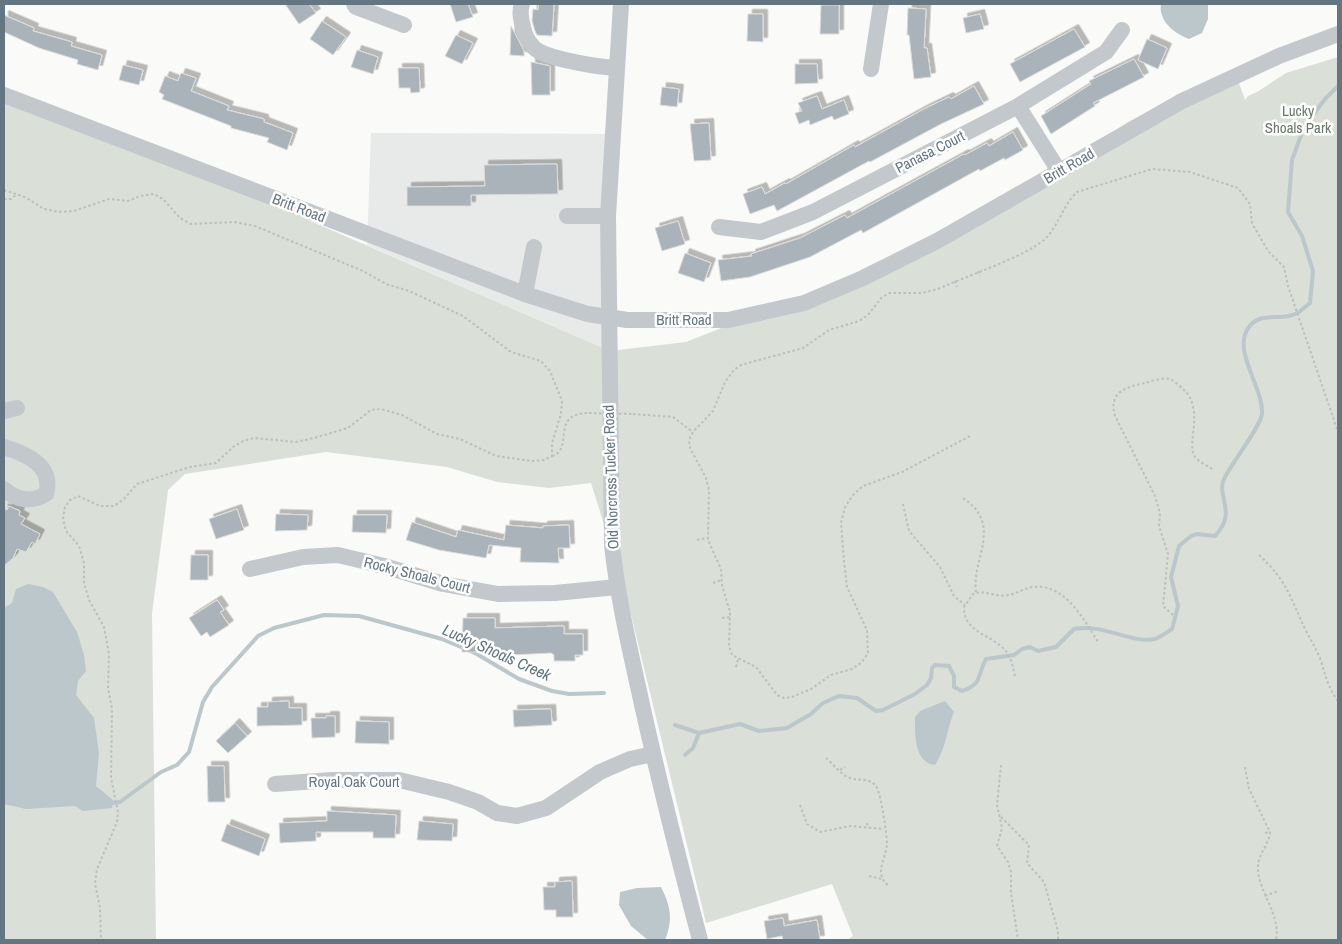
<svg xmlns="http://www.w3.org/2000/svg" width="1342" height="944" font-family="'Archivo Narrow',sans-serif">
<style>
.built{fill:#e8e9e9}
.green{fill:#dadfd7}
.water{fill:#bbc7cb}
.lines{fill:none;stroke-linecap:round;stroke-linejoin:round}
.stream{stroke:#bbc7cb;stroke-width:4}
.building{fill:#aab3b9;stroke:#dcdcda;filter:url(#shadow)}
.path{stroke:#bbbfc2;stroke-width:2;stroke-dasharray:2.5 2.5;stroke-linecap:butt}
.minor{stroke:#c3c8cc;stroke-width:16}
.path-bridge{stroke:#bbbfc2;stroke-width:2;stroke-dasharray:2.5 2.5;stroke-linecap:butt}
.labels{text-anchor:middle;stroke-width:5;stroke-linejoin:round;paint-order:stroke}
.park-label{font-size:15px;fill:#687a64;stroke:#fff}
.street-label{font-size:15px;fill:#657683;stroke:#fff}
.water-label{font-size:16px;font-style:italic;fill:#60757c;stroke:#fff}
</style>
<defs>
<filter id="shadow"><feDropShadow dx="4.5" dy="-4.5" stdDeviation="0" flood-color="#0004"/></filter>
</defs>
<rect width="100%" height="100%" fill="#fafaf8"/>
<polygon class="built" points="371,133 609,134 610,351 367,245"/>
<polygon class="green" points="1338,57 1338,940 847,940 853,936 832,884 706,923 626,594 591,483 549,488 497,482 447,467 326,452 185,474 168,490 152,614 156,940 4,940 4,88 610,351 686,342 976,228 1128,122 1234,69 1245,100 1248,96 1257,92 1286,73"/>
<g class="water">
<path d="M 1161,4 L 1208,4 L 1208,19 L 1202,33 L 1189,39 C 1175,34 1158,21 1161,4 Z"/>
<polygon points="28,584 43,587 53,592 77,632 84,655 86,671 78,681 76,695 94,718 99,753 96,786 113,800 112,808 83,811 75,806 26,809 4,804 4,608 12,603 16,589"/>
<path d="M 945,701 L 954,712 C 946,732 947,746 935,765 C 914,762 915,735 915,717 L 920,711 Z"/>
<path d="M 661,887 C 671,907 673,920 665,940 L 648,940 L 631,926 L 619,905 L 620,892 L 637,888 Z"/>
</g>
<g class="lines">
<g class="stream">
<path d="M 675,725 L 699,733 L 740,724 L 759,731 L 787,728 L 811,714 L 823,703 L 839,696 L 857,698 L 876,711 L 883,710 L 915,694 L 927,685 L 931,678 L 932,668 L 935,665 L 949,666 L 954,676 L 954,687 L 962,691 C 983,684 977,675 986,659 L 1014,655 L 1022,649 L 1030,647 L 1038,651 L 1056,647 L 1074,629 C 1103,623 1131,644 1155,639 C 1161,637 1167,632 1172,629 L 1178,606 L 1171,577 L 1179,546 L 1191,536 L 1197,534 L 1215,536 C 1238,512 1216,497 1224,479 C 1231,464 1261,426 1262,414 C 1264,388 1231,350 1249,327 C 1259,313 1275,319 1288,316 C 1297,315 1303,309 1310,303 L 1313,271 L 1302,236 L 1288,212 L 1292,160 L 1304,127 L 1325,99 L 1338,86"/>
<polyline points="685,755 693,748 699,733"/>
<polyline points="113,803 120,802 161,772 177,765 189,752 203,702 212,687 258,636 274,628 324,615 359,616 442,639 475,653 519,679 552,691 569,694 604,693"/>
</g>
</g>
<g class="building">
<polygon points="285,4 309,4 316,13 299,24"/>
<polygon points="450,4 468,4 473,17 456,22"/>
<polygon points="539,4 554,4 552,36 537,35 535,31 532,21 533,9 538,10"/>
<polygon points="821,5 839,5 839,34 820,34"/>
<polygon points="908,8 926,9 924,48 927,48 931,77 914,79 909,35 907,35"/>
<polygon points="748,14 763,14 763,42 747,41"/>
<polygon points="980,14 984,29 966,33 963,18"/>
<polygon points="4,15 34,28 33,31 72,42 71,46 102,55 98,70 77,64 78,60 39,48 4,32"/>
<polygon points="322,21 346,37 333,55 310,39"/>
<polygon points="511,26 524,51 524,56 510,55"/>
<polygon points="1074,29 1085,47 1020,82 1010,64"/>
<polygon points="456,35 473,43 462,64 445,56"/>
<polygon points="1147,39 1167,48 1158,69 1138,60"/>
<polygon points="357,50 378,57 373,74 351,67"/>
<polygon points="1134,59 1144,77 1093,103 1095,106 1051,134 1041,116 1091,84 1089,81"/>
<polygon points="531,62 550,66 550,95 532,95"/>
<polygon points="795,64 817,64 818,83 795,84"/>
<polygon points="123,65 143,70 139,85 119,80"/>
<polygon points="398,68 419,68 420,92 411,93 410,88 399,88"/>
<polygon points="181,73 196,78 191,91 229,106 227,110 264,119 264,122 293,133 287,150 267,142 269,138 231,128 231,126 162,99 164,95 159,92 165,76 178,81"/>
<polygon points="974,86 984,104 941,124 870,162 869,161 777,211 774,205 750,214 743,194 762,187 765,194 785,183 786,184 854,145 855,147 924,109 949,97 951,99"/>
<polygon points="662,87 679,89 677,107 660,105"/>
<polygon points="817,96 822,109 844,100 849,114 834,120 832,116 810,125 809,120 799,124 795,113 802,111 798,103"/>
<polygon points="709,123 711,160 694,161 690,124"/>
<polygon points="1013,132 1023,150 1005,160 1004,158 980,171 979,169 863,233 861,230 810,257 750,277 721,281 718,260 752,256 751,254 800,238 845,215 847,218 964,154 965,155 987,143 989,146"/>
<polygon points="557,164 558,194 471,195 471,206 407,206 407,187 485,186 484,165"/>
<polygon points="678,221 685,244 662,251 655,228"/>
<polygon points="685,253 711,263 704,282 678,273"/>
<polygon points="9,506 20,511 19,515 25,518 21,524 40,534 35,544 32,542 26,552 17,549 13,558 4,566 4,508 7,510"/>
<polygon points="237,509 244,530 216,539 209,519"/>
<polygon points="276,514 308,515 307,530 275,531"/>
<polygon points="353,515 387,515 386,533 352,532"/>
<polygon points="412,522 456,537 458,530 504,540 506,525 543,528 543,526 569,525 570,548 558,548 559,563 520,562 521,548 489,545 486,558 439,550 406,540"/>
<polygon points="191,555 208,555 208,580 190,580"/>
<polygon points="217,600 224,610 220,612 229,625 210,637 207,632 201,636 189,618"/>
<polygon points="463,618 495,618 495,628 564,626 564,634 583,634 583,655 575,655 575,661 554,661 554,655 551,653 511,655 511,652 462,652"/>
<polygon points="289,701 289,708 302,708 302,725 257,726 257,707 268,707 268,702"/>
<polygon points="551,709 552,725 514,727 513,710"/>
<polygon points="326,716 335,716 335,737 312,738 311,718 326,718"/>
<polygon points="356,721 389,722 389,744 355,743"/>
<polygon points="235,723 247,736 228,753 216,741"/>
<polygon points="207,766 224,766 225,802 208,802"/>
<polygon points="327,811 396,815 395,838 373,838 373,832 316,832 316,841 280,843 279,823 327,821"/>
<polygon points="419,821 453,824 452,841 417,840"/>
<polygon points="227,824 265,839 259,856 221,841"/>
<polygon points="572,881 573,917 556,917 556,910 544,910 543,887 555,887 555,882"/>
<polygon points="783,918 784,926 817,920 820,940 783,940 782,936 767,939 764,921"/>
</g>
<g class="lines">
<g class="path">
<polyline points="4,190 25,197 44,209 59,212 74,211 109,199 128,201 140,196 154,194 163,199 180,218 191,224 234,222 255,226 363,271 386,284 409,291 463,316 511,352 541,361 550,371 562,401 561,414 552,443 552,456 544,460 532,461 496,456 460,439 437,434 402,415 381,409 371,410 348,428 314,438 296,442 254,438 243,441 233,447 216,463 190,467 137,484 124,499 114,506 100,506 78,496 70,500 65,507 63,518 66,531 79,546 84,563 84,583 89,600 104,627 109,654 108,688 112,709 111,778 118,812 117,822 97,869 95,883 100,908 101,940"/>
<polyline points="4,199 11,199 17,194"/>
<polyline points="978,271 980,276"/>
<polyline points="955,281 957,287"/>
<polyline points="633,414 673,417 693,432"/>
<path d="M 970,436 L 902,472 L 863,486 L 853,495 L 845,507 L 841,523 L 844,561 L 847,587 L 867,630 L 868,653 L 862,662 L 852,669 L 831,675 L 811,689 L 792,697 L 784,698 L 777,695 L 756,667 L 732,655 L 729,646 L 730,612 L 722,585 L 721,569 L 708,540 L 709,490 L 706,478 L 690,448 L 689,440 L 693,432 L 713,411 L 725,382 L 734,370 L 741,365 L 803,348 L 829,330 L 859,321 L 868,315 L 882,297 L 890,293 L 922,293 L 938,289 C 964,277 1027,256 1045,239 C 1059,225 1063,205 1077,192 L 1152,169 L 1190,172 L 1238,188 L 1250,204 L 1252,223 L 1268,251 L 1284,267 L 1288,286 L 1338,432"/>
<path d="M 552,456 C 575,449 549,413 589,413"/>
<path d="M 963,498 C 1004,525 971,560 976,592"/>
<polyline points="903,504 909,531 940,567 954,596 965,605"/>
<polyline points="697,540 707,538"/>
<path d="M 1259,555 C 1283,577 1288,591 1301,620 C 1306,633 1314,644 1320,658 C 1325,674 1328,688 1338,701"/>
<polyline points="713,583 722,580"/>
<path d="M 1173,615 L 1163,606 L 1168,554 L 1159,526 L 1160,513 L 1155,496 L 1115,416 C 1108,392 1126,387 1145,383 C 1153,381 1164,376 1172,380 C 1177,383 1183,389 1187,393 C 1203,414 1186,444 1195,457 C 1199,462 1208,466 1214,470"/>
<polyline points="722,618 731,617"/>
<polyline points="736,667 738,659"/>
<path d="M 1015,676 C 1013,667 1011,657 1005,650 C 992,635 963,632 964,607 L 973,594 C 985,589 996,598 1008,595 C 1017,594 1024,588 1033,587 C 1065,583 1084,620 1098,642"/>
<path d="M 826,758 C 833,764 841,775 850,778 C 860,782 870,776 877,788 C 881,796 887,834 887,844 C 886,859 873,874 889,886"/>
<polyline points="1001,765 997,805 1002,828 997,846 1008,862 1011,872 1011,893 1018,940"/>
<path d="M 1245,767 L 1249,789 L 1270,832 C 1269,845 1257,855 1258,869 C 1259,893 1281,915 1276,940"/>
<polyline points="840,770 845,767"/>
<polyline points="800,805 807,824 820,832 850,826 884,829"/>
<polyline points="1001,817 1029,845 1027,863 1044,882 1058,931 1058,940"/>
<polyline points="867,823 868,828"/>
<polyline points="1265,833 1270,832"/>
<polyline points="869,876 882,879"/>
<polyline points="1265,896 1278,891"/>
</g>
<g class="minor">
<polyline points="354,4 356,7 404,25"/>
<path d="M 522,4 C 519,11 521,19 523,27 C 525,37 531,47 540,52 C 557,60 597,67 617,68"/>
<path d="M 621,4 L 608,216 L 612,545 C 618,601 631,654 643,709 C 660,786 680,864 700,940"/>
<polyline points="871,69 881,4"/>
<polyline points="4,95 525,294 588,314 627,320 728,320 804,303 863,278 937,241 1182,101 1279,56 1338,34"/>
<polyline points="1018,106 1059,171"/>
<polyline points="567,216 608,216"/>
<polyline points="719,227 761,232 813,212 1018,106 1106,52 1122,30"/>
<polyline points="525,294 534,247"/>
<polyline points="4,411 17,408"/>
<path d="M 4,447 C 27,454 54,466 46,494 C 31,503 16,500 4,489"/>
<polyline points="250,569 303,557 338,555 384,566 443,584 498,594 555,593 617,587"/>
<polyline points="275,784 332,780 399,780 449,792 478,802 497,813 517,816 546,808 600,772 630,759 653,754"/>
</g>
<polyline class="path-bridge" points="589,413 633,414"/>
</g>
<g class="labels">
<g class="park-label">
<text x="1298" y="116">Lucky<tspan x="1298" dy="17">Shoals Park</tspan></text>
</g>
<g class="street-label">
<text transform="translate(930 152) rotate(-27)" y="5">Panasa Court</text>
<text transform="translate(1069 166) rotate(-30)" y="5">Britt Road</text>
<text transform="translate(299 208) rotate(21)" y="5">Britt Road</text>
<text x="684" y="325">Britt Road</text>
<text transform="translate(611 477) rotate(-92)" y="5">Old Norcross Tucker Road</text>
<text transform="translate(417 575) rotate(14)" y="5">Rocky Shoals Court</text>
<text x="354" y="787">Royal Oak Court</text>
</g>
<g class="water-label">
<text transform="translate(497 652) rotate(24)" y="6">Lucky Shoals Creek</text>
</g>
</g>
<rect width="1342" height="944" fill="none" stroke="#657683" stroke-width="10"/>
</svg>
